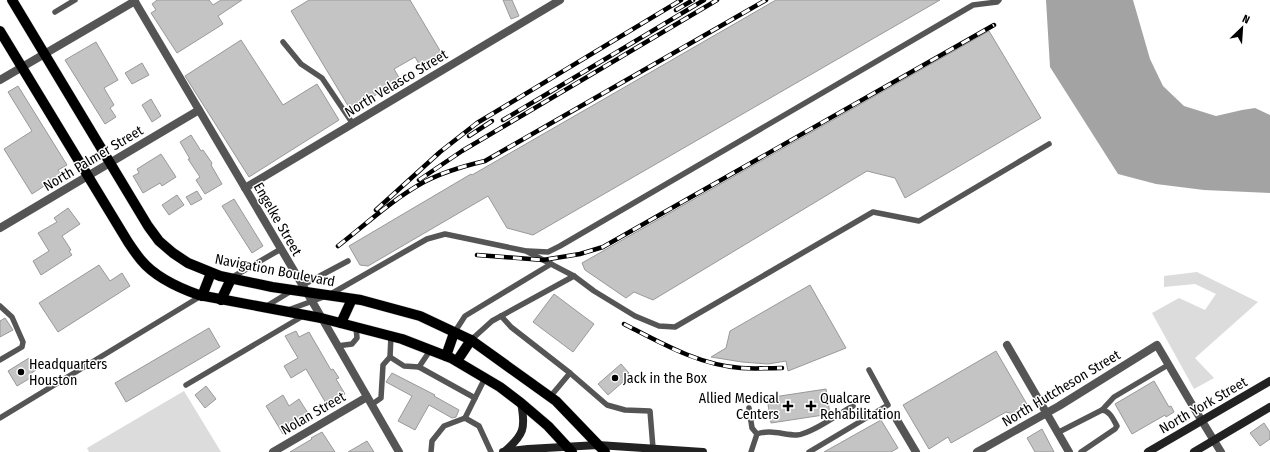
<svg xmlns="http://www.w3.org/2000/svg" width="1270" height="452" font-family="'Fira Sans Condensed',sans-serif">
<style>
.green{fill:#dcdcdc}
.water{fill:#a3a3a3}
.building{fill:#c4c4c4;stroke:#999}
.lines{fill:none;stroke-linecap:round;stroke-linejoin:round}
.primary-casing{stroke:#dbdbdb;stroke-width:11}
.lane{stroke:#555;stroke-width:5.5}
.street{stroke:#555;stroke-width:8}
.secondary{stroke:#222;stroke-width:8}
.primary{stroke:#000;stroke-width:10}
.rail-casing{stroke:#000;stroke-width:4.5}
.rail{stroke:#fff;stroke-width:3;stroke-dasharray:9;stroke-linecap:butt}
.poi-dot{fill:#000;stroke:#fff;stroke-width:1.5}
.labels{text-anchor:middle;stroke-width:3;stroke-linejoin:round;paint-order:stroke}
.street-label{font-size:14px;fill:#000;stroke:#fff}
.poi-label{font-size:14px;fill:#000;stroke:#fff;text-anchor:start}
</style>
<rect width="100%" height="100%" fill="#fff"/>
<g class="green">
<polygon points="1197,272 1258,302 1195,358 1214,378 1194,389 1152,313 1179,298 1205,310 1216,294 1195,284 1164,287 1164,276"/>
<polygon points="184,391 221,452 89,452 87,448"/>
</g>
<polygon class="water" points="1046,0 1133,0 1150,59 1163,86 1184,106 1216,116 1242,110 1255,108 1270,115 1270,193 1204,190 1156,184 1118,174 1050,67"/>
<g class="building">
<polygon points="157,0 209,0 213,5 221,0 242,0 218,16 223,24 177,53 151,13 156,10 152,4"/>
<polygon points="309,0 410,0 445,59 423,71 415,57 394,69 401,81 350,109 291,11"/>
<polygon points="503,0 512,0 519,16 511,19"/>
<polygon points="776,0 940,0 533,235 507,228 488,196 368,266 360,265 349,246 471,174 472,175"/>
<polygon points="989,31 1041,118 905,198 895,178 867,171 653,300 634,292 626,298 585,270 582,263"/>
<polygon points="241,40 283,105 317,84 339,120 249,177 185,76"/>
<polygon points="96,42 118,80 104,88 114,105 110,108 116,117 105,124 65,60"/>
<polygon points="142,63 149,75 132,84 125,73"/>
<polygon points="18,86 67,165 58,170 61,175 32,194 4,149 32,131 8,92"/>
<polygon points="151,99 161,116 152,122 142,105"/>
<polygon points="191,135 201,151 203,150 212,163 211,165 222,184 205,194 196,180 200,177 188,159 190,159 180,142"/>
<polygon points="161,154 176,177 162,186 160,183 143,193 133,176 139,173 137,169"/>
<polygon points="197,191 202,199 191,205 186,197"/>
<polygon points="177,195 184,205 169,215 162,205"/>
<polygon points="234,199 263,246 252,253 222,206"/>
<polygon points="68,208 80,224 62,236 71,250 69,251 72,255 41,275 33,261 49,251 38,233 57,222 54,218"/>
<polygon points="99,265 110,281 122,273 130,286 58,332 39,303"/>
<polygon points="810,285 846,348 788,371 786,361 768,364 742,362 711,357 726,348 730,331"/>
<polygon points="554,294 594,324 573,352 533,322"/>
<polygon points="5,318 13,330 0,337 0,321"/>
<polygon points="209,328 220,347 126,402 115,383"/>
<polygon points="296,331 299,337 309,332 331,370 333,369 339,378 336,379 345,394 327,405 306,369 291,378 284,366 298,358 285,336"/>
<polygon points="996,351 1028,406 1014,414 1006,412 951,443 948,437 929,449 903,405"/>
<polygon points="29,358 36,370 30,374 32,377 17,386 8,371"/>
<polygon points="621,364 629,373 623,379 624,381 608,395 598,384"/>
<polygon points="392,373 435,395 434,396 459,410 456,417 452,418 429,405 415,430 398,421 412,396 386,382"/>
<polygon points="1154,381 1169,407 1171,406 1174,412 1166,417 1165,415 1132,434 1115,404"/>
<polygon points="206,386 216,399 205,408 195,395"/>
<polygon points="826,389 830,414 771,423 767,398"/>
<polygon points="283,395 289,406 299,399 311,418 303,423 302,420 289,428 290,430 283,434 266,406"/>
<polygon points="881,420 898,448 891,452 824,452"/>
<polygon points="1264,423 1270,432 1270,439 1260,446 1250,433"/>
<polygon points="1042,429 1054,452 1035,452 1027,438"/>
<polygon points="322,432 335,452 290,452 312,439 311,438"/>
<polygon points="367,441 374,452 348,452"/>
</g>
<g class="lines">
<g class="primary-casing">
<g id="primary">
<polyline points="12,0 148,226 159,241 173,253 188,263 220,276 272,287 361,300 420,316 471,340 556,401 605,452"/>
<path d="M 0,31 L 128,242 C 132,248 136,254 141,260 C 155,277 179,288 199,295 L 321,318 L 402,339 L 451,358 L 500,387 L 521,403 L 548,426 L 572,452"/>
<polyline points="202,296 211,273"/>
<polyline points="221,300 231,279"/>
<polyline points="341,323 352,299"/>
<polyline points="446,356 454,333"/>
<polyline points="457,361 471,340"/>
</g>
</g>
<g class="lane">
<polyline points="55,12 75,0"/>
<polyline points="283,42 301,64 322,78 353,124"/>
<polyline points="528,251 548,252 560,246 973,5 997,2 999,0"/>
<polyline points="231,278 281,249"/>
<polyline points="301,286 348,261"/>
<polyline points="0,306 12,317 23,342 22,347 0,360"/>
<polyline points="265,307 293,290"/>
<polyline points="288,310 329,295 427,239 445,234 526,251 574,276 594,291 635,316 659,326 675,327 873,212 919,221 1049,144"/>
<polyline points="501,316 511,327 570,373 607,405 625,410 650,411 653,448"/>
<polyline points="454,333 465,316 551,264"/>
<polyline points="391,336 390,357 404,366 419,367 431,349"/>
<polyline points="471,340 492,321 574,276"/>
<polyline points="337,346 352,344 357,338 356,327"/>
<polyline points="419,367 475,398"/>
<polyline points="186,385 303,316"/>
<polyline points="550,397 570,373"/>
<polyline points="371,405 381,398 383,365 390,357"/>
<polyline points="749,408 752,428 757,434"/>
<polyline points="1102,410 1114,397 1168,365"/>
<polyline points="0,418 201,296"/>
<polyline points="465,418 485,378"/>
<path d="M 1057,433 L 1102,410 C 1110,411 1113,419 1117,426 L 1115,429 L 1081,452"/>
<polyline points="431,452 432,441 444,426 465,418 479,426 491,452"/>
<path d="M 751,452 L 757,434 C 771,429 783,435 797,435 C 811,434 840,413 853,406"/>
<polyline points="809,452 888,405 869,370"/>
</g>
<g class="street">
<polyline points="134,0 316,308 399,452"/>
<polyline points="0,80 135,1"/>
<polyline points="245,188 560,0"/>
<polyline points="0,228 199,110"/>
<polyline points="1007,345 1069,452"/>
<polyline points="897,420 916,452"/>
<polyline points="273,452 367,397"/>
<polyline points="977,452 1059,406 1157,345 1194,408 1221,452"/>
</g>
<g class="secondary">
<polyline points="503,452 528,449 598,445 703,452"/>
<path d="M 504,452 C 524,435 526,428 521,403"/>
<polyline points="1148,452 1270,381"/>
<polyline points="1194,452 1270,407"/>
</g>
<use href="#primary" class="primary"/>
<g class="rail-casing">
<g id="rail">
<polyline points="676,10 693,0"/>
<polyline points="503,120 704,0"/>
<polyline points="469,136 492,121"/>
<polyline points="419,180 462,151 717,0"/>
<polyline points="376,210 440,152 477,123 681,0"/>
<path d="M 338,246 C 366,224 393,199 424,182 C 443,172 464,166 485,161 L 766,0"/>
<polyline points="477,255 543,260 580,254 603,247 994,25"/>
<path d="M 624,324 C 661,343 699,365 741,368 C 755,369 768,368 782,368"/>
</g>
</g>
<use href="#rail" class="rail"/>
</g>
<g class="poi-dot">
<circle cx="21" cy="372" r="4"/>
<circle cx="615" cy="378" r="4"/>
<path d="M786 400h4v4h4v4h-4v4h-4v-4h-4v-4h4z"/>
<path d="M809 400h4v4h4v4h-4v4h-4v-4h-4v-4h4z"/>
</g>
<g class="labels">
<g class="street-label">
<text transform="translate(396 83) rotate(-31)" y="5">North Velasco Street</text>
<text transform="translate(93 158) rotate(-31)" y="5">North Palmer Street</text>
<text transform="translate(278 219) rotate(60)" y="5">Engelke Street</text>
<text transform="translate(275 270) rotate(11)" y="5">Navigation Boulevard</text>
<text transform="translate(1061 388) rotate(-31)" y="5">North Hutcheson Street</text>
<text transform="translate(1203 405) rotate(-30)" y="5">North York Street</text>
<text transform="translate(313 413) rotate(-30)" y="5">Nolan Street</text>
</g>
<g class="poi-label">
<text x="29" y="369">Headquarters<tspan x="29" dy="16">Houston</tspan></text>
<text x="623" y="383">Jack in the Box</text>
<text x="779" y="403" text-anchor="end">Allied Medical<tspan x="779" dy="16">Centers</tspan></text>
<text x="820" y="403">Qualcare<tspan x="820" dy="16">Rehabilitation</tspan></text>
</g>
</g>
<g transform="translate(1242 28) rotate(25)" stroke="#ffffff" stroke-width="3" paint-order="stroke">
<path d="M0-3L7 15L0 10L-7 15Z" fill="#000000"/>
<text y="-6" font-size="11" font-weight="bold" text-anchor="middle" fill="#000000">N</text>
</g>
</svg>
